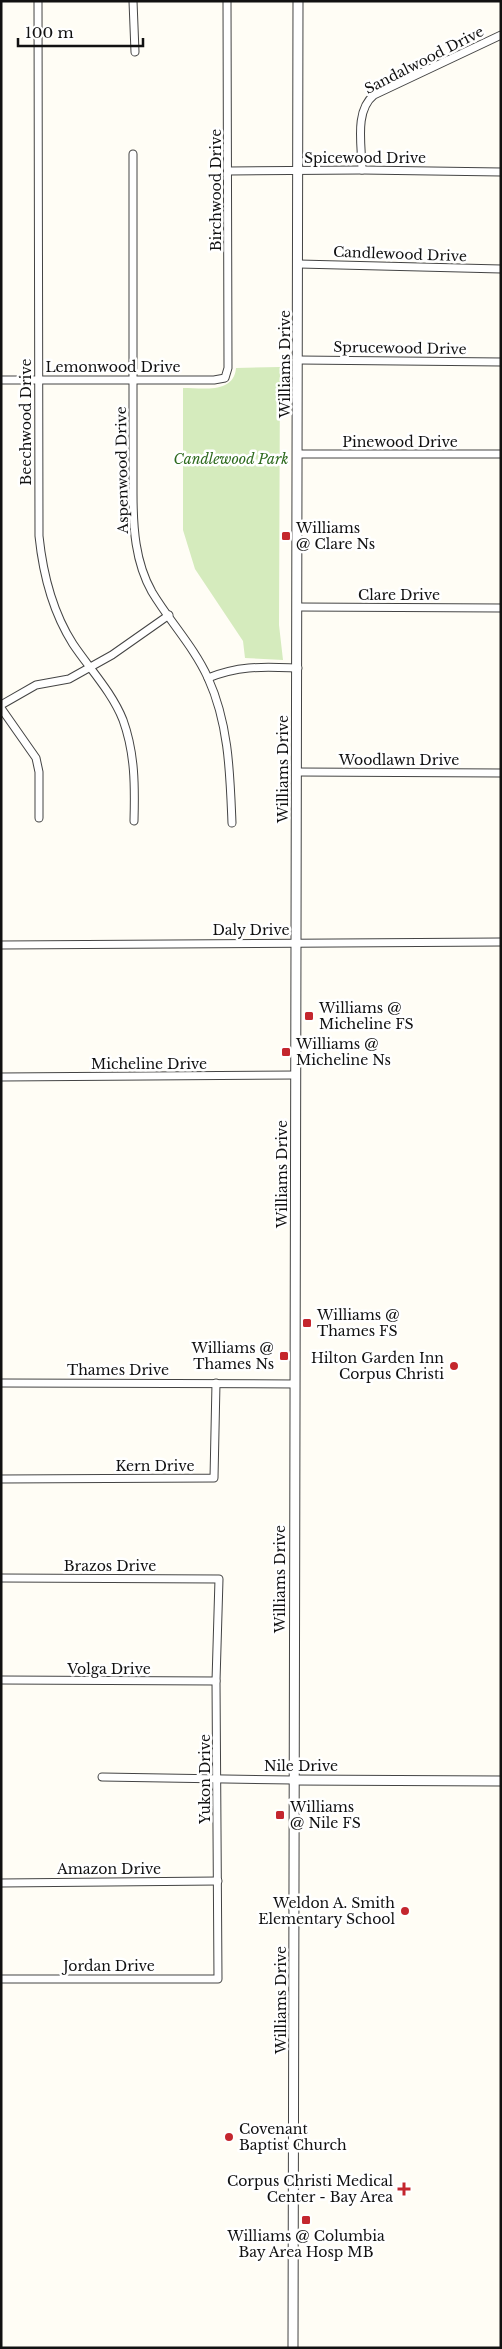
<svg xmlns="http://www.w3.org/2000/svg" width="502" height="2349" font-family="'Libre Baskerville',serif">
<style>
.park{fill:#d5ebbd}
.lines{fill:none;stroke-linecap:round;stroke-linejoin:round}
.minor-casing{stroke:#444;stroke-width:9}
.tertiary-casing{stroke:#444;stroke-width:11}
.minor{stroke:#fff;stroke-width:7}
.tertiary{stroke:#fff;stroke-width:9}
.poi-dot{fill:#c4262e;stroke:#fff;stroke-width:2}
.labels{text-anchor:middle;stroke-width:5;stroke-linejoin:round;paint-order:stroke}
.street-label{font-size:14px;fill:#111;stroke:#fff}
.park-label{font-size:14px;font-style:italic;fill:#2f6b1f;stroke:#fff}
.poi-label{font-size:14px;fill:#111;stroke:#fff;text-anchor:start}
</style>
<rect width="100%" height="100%" fill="#fffdf5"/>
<path class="park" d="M 280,367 L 279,625 L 283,660 L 245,658 L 243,641 L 195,569 L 183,530 L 183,388 C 202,388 234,394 236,368 Z"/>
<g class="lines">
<g class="minor-casing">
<g id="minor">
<path d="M 38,1 L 39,536 C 43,575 52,611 73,644 C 89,668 112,692 123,720 C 135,753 135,786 134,821"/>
<polyline points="133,1 135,52"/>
<path d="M 133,154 L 133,493 C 133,527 135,562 152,592 C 170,622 194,647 208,678 C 229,724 230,774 232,823"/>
<path d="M 362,170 C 362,146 354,111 374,95 L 501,35"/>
<polyline points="229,171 362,170 501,172"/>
<polyline points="299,264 501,269"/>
<polyline points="299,360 501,362"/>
<polyline points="1,380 214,380 225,378 228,368 227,1"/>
<polyline points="298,454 501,454"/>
<polyline points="298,607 501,608"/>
<path d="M 208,678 C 241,665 263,667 298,668"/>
<polyline points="1,705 36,685 69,679 112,655 169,615"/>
<polyline points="1,708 36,758 39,772 39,818"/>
<polyline points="297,772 501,773"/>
<polyline points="1,945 501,942"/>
<polyline points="1,1077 296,1075"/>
<polyline points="1,1383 295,1384"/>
<polyline points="1,1479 214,1478 216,1383"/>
<polyline points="1,1578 219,1579 216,1681 218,1979 1,1979"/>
<polyline points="1,1680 216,1681"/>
<polyline points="102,1777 293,1780"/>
<polyline points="1,1883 218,1881"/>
</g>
</g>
<g class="tertiary-casing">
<g id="tertiary">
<polyline points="293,1780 501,1781"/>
<polyline points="293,2348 298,1"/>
</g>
</g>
<use href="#minor" class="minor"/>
<use href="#tertiary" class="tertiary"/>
</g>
<g class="poi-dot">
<rect x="281" y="531" width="10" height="10" rx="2.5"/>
<rect x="304" y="1011" width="10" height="10" rx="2.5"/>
<rect x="281" y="1047" width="10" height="10" rx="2.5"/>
<rect x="302" y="1318" width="10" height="10" rx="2.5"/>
<rect x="279" y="1351" width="10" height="10" rx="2.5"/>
<circle cx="454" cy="1366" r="5"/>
<rect x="275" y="1810" width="10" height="10" rx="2.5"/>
<circle cx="405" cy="1911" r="5"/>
<circle cx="229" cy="2137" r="5"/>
<path d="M401.5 2181.5h5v5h5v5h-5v5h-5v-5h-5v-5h5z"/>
<rect x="301" y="2215" width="10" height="10" rx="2.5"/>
</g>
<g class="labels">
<g class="street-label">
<text transform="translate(424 60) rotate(-27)" y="5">Sandalwood Drive</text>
<text x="365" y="163">Spicewood Drive</text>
<text transform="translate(216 190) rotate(-90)" y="5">Birchwood Drive</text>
<text transform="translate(400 254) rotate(2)" y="5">Candlewood Drive</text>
<text transform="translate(400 348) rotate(1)" y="5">Sprucewood Drive</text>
<text transform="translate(285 364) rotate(-90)" y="5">Williams Drive</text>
<text x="113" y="372">Lemonwood Drive</text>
<text transform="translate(26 422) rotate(-90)" y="5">Beechwood Drive</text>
<text x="400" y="447">Pinewood Drive</text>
<text transform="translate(122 470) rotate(-91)" y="5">Aspenwood Drive</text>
<text x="399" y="600">Clare Drive</text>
<text x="399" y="765">Woodlawn Drive</text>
<text transform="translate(283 769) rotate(-90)" y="5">Williams Drive</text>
<text x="251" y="935">Daly Drive</text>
<text x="149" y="1069">Micheline Drive</text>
<text transform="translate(282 1174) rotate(-90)" y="5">Williams Drive</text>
<text x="118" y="1375">Thames Drive</text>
<text x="155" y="1471">Kern Drive</text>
<text x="110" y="1571">Brazos Drive</text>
<text transform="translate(280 1579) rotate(-90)" y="5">Williams Drive</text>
<text x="109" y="1674">Volga Drive</text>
<text x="301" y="1771">Nile Drive</text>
<text transform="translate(205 1779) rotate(-90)" y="5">Yukon Drive</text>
<text x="109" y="1874">Amazon Drive</text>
<text x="109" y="1971">Jordan Drive</text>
<text transform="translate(281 2000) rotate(-90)" y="5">Williams Drive</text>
</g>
<g class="park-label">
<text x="231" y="464">Candlewood Park</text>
</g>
<g class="poi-label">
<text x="296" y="533">Williams<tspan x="296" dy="16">@ Clare Ns</tspan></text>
<text x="319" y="1013">Williams @<tspan x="319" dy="16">Micheline FS</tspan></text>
<text x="296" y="1049">Williams @<tspan x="296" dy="16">Micheline Ns</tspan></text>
<text x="317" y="1320">Williams @<tspan x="317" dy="16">Thames FS</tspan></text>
<text x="274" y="1353" text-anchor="end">Williams @<tspan x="274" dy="16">Thames Ns</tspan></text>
<text x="444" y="1363" text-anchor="end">Hilton Garden Inn<tspan x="444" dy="16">Corpus Christi</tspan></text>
<text x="290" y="1812">Williams<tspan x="290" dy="16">@ Nile FS</tspan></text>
<text x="395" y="1908" text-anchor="end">Weldon A. Smith<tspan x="395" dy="16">Elementary School</tspan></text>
<text x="239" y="2134">Covenant<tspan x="239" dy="16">Baptist Church</tspan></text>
<text x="393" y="2186" text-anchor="end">Corpus Christi Medical<tspan x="393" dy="16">Center - Bay Area</tspan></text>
<text x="306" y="2241" text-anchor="middle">Williams @ Columbia<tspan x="306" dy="16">Bay Area Hosp MB</tspan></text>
</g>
</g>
<rect width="502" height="2349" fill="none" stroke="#111111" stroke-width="5"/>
<path d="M18 38v8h125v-8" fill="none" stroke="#111111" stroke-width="2.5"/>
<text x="25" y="38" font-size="15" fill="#111111" stroke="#ffffff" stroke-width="4" paint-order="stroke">100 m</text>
</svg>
